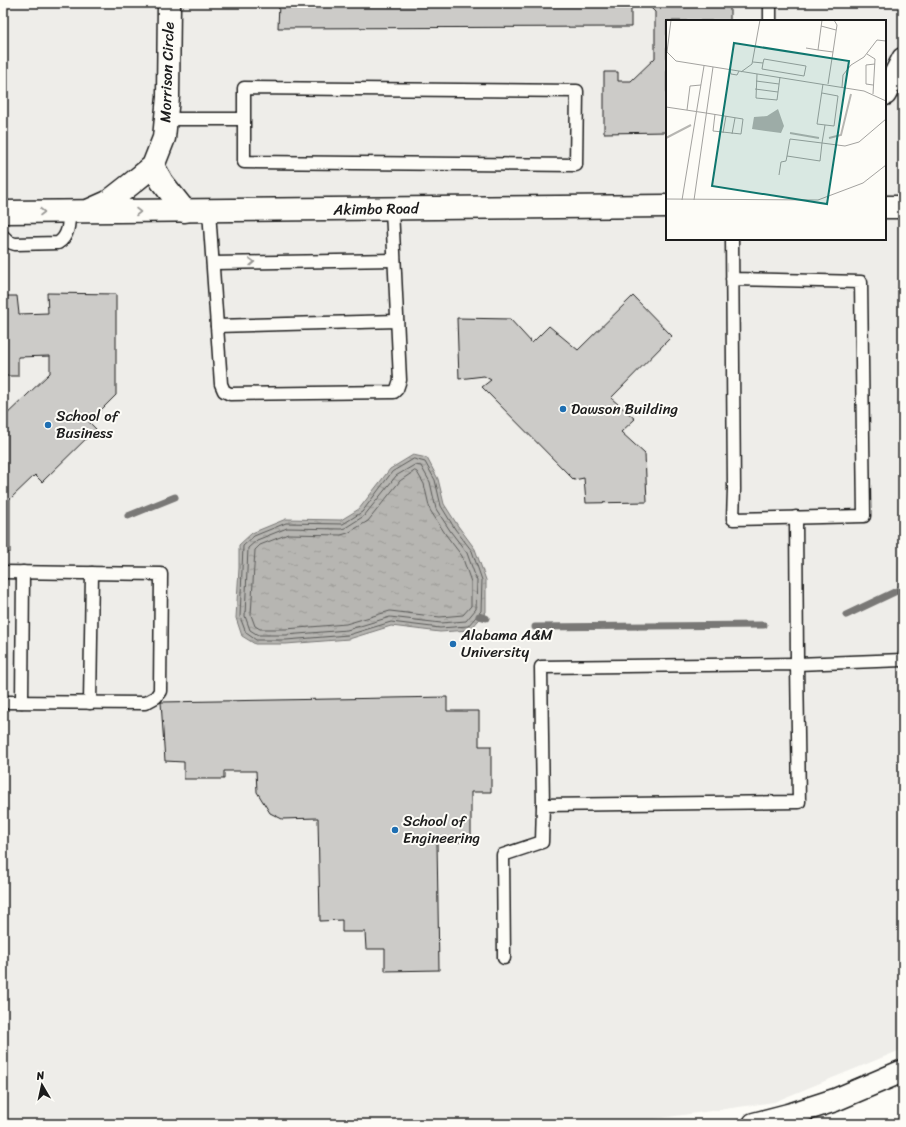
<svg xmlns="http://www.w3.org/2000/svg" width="906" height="1127" font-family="Sriracha,sans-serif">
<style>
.built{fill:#eeede9;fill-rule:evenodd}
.water{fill:url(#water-ripples);stroke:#797876}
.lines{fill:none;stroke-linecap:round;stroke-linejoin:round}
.shore{stroke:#5a5a58;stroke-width:1}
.stream{stroke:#797876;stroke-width:7}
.building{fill:#cccbc8;stroke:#1c1c1c}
.lane-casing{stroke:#1c1c1c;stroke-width:15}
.street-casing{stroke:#1c1c1c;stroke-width:25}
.secondary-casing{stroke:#1c1c1c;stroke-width:25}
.lane{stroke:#fdfcf7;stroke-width:12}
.street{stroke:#fdfcf7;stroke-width:22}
.secondary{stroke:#fdfcf7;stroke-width:22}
.oneway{stroke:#989794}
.poi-dot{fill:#1f6fb2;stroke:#fdfcf7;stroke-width:1.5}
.labels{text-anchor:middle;stroke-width:4;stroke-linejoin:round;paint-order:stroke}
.street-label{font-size:15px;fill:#1c1c1c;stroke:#fdfcf7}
.poi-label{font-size:15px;fill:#1c1c1c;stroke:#fdfcf7;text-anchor:start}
.inset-river{fill:none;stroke:#b7b6b2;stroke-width:2}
.inset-road{fill:none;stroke:#a3a29f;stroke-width:1}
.view{fill:#0f766e;fill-opacity:0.15;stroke:#0f766e;stroke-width:2}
.inset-edge{fill:none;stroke:#1c1c1c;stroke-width:2}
</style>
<defs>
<pattern id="water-ripples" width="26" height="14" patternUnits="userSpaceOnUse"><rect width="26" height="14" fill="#b7b6b2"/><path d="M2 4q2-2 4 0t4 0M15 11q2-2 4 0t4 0" fill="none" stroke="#9d9c98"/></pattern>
</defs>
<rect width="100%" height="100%" fill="#fdfcf7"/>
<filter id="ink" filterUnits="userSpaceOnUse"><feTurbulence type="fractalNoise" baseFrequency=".025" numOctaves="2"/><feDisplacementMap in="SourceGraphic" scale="8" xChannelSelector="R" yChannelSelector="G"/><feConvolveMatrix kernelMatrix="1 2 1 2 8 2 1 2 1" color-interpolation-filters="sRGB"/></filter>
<g filter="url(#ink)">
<path class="built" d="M 3,3 L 903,3 L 903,1049 L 774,1102 L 619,1124 L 3,1124 ZM 667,21 L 885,21 L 885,239 L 667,239 Z"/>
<polygon class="water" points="413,455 427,458 438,479 444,504 458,526 475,549 486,580 486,612 470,630 440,632 391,626 349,639 286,644 255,644 242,636 236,618 239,568 239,545 252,533 286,519 341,520 359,509 390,469"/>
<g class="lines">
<g class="shore">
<polygon points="414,459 425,462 435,480 441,506 455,529 472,551 482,580 481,611 468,626 440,628 391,622 348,635 286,640 256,640 246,633 240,617 243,546 254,536 286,523 343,524 362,512 392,472"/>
<polygon points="415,465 421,466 430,482 436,509 451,532 467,553 477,581 476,609 466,621 441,623 390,617 347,630 286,635 258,635 250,630 245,616 248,548 257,540 287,528 341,529 345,528 364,516 396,476"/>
<polygon points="415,471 417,472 424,484 430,510 446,535 462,556 471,582 471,606 463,615 440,617 390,611 346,624 286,629 260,629 255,626 251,615 255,550 260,545 288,534 341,535 348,533 368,521 400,481"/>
</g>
<g class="stream">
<polyline points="128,516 175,497"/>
<polyline points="846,615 903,588"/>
<polyline points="479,616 486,618"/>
<polyline points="535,627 764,625"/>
</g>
</g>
<g class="building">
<polygon points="279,3 730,3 730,21 667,21 667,132 604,133 604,72 618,72 618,81 631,81 655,58 655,12 647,4 631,4 631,27 278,28"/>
<polygon points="47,293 116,294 116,395 89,422 96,429 42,482 35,475 10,499 10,553 3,553 3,418 50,373 50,356 18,357 18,376 3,376 3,296 17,296 19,314 48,313"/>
<polygon points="633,296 672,336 611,398 635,419 621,432 645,454 647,502 586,503 584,478 574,480 482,387 491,380 484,376 459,379 457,318 510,319 532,343 549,326 578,350"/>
<polygon points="447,697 447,711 479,711 479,746 491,746 491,792 471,792 471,842 437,842 439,970 385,971 385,949 366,949 365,932 342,932 342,920 320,921 318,818 282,819 270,813 257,792 256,771 224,771 224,779 184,779 184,762 165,761 161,702"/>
</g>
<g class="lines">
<g class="lane-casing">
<g id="lane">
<polyline points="770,3 770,21"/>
<polyline points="166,119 244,119 244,88 577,91 576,165 244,162 244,119"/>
<polyline points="209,211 221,384 224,391 230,394 394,392 397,389 400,380 392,209"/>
<path d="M 3,236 L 9,242 L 15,244 L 58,243 C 69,236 69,223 69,212"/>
<polyline points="732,239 734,489 733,519 864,516 861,282 732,279"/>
<polyline points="213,263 394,260"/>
<polyline points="217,326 397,321"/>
<polyline points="796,517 797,664 903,660"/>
<polyline points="3,572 161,574 160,691 156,697 145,703 3,702"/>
<polygon points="797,664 799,802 543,805 541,667"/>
<polyline points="22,702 23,572"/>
<polyline points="90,703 92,573"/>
<polyline points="504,958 503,855 542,842 543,805"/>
</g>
</g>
<g class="street-casing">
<g id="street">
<polyline points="885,94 903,59"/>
<polyline points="153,166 162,182 185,211"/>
<polyline points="885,207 903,207"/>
<polyline points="90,210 108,202 131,184 153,166 164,138 168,97 169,3"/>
<polyline points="3,212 667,206"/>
</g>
</g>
<g class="secondary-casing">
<polyline id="secondary" points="754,1124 792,1114 835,1100 903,1071"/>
</g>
<use href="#lane" class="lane"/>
<use href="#street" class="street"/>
<use href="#secondary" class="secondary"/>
</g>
<defs><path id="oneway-chevron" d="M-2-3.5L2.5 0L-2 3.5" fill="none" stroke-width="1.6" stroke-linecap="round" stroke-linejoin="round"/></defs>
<g class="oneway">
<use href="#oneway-chevron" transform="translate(42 212)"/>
<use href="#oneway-chevron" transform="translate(138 212)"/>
<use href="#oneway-chevron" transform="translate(252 262) rotate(-1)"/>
</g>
</g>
<g class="poi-dot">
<circle cx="563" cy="409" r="4"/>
<circle cx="48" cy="425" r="4"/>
<circle cx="453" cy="644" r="4"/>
<circle cx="395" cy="830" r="4"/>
</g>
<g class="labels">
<g class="street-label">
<text transform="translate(167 72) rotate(-88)" y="5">Morrison Circle</text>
<text transform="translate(376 209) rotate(-1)" y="5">Akimbo Road</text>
</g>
<g class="poi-label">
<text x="571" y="414">Dawson Building</text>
<text x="56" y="421">School of<tspan x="56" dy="17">Business</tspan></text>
<text x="461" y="640">Alabama A&amp;M<tspan x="461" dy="17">University</tspan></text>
<text x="403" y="826">School of<tspan x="403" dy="17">Engineering</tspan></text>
</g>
</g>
<g transform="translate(666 20)">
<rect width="220" height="220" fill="#fdfcf7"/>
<path d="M 112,89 L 118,106 L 115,113 L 86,109 L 88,97 L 101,96 Z" fill="#b7b6b2"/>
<path class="inset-river" d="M 124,113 L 153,118M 0,118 L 25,105M 163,118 L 175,115 L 185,74"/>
<path class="inset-road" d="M 5,0 L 1,32 L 10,41 L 198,71 L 220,81M 156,0 L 152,30 L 167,32 L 171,5 L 168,0M 155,6 L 170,10M 140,28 L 152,30M 201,34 L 209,39 L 207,74M 87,42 L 97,43 L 98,39 L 140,46 L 138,56 L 96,49 L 97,43M 64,50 L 65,54 L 71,55 L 73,51M 75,52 L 86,44 L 94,0M 91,54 L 90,78 L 111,80 L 114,57M 90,61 L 113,64M 162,64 L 167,32M 207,65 L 200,64 L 200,45 L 209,44M 176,67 L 177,55 L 185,45 L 198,37 L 211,20 L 220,21M 89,69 L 112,72M 156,73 L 172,76 L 168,106 L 151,104 L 157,64M 0,87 L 40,93 L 77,99 L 75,114 L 47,111 L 49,94M 21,90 L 24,66 L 35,65M 159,105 L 156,123 L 179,126 L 193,122 L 220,99M 57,113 L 60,96M 66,114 L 69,98M 124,119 L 156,123 L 154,141 L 121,136 ZM 113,155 L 115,142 L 120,141 L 121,136M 0,179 L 152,180 L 197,163 L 220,145M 16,180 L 38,46M 28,180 L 47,47"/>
<path class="view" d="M 68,23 L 183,41 L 161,184 L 46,166 Z"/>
<rect width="220" height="220" class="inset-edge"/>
</g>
<rect width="906" height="1127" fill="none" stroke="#fdfcf7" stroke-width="16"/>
<rect x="8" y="8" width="890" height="1111" fill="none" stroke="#1c1c1c" stroke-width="1.5" filter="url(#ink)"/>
<g transform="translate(42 1085) rotate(351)" stroke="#fdfcf7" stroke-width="3" paint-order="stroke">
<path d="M0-3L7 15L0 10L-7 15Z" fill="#1c1c1c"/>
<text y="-6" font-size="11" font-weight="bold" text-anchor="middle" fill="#1c1c1c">N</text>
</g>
</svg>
